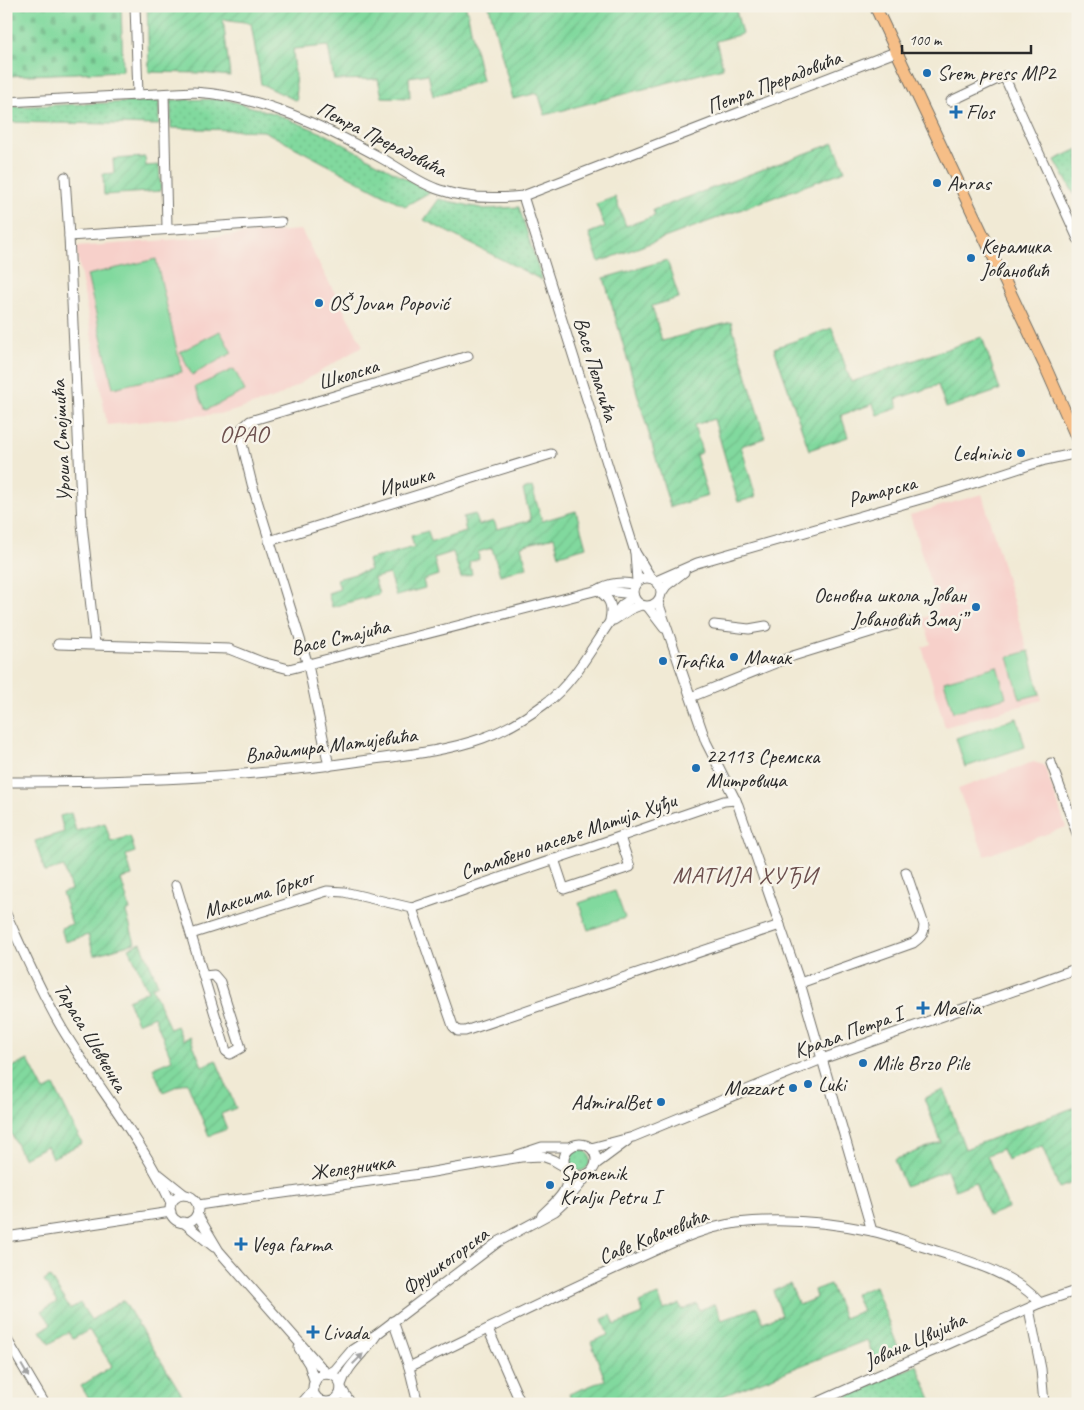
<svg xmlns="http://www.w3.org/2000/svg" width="1084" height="1410" font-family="Caveat,sans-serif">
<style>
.built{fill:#f7d0ca}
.grass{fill:url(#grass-dots);stroke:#568264}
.cemetery{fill:url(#cemetery-stones);stroke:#568264}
.garden{fill:url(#garden-furrows);stroke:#568264}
.pitch{fill:#81d99e;stroke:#568264}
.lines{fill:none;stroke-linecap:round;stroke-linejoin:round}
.minor-casing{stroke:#706e66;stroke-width:11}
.major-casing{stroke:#706e66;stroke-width:13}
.minor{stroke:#fff;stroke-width:9}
.major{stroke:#f6be87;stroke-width:11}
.oneway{fill:#a0a0a0}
.poi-dot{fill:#1f6fb2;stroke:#f7f3e8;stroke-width:2}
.labels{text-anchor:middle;stroke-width:5;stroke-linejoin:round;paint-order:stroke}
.poi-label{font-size:21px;fill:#2b2b2b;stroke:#f7f3e8;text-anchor:start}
.street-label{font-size:21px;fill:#2b2b2b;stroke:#f7f3e8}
.quarter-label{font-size:24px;letter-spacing:1px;fill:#6c4f4d;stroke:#f7f3e8}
</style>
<defs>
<pattern id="grass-dots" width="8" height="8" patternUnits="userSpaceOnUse" patternTransform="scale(1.25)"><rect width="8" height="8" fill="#81d99e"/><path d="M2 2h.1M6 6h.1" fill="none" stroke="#70ba88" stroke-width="1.8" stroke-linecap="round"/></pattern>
<pattern id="cemetery-stones" width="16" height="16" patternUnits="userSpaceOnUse" patternTransform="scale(1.25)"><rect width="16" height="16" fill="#81d99e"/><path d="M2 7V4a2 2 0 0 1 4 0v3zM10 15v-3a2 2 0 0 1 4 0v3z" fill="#70ba88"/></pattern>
<pattern id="garden-furrows" width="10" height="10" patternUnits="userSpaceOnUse" patternTransform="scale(1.25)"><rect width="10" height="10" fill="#81d99e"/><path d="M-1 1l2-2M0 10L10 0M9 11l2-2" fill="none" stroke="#70ba88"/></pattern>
</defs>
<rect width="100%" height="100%" fill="#f7f3e8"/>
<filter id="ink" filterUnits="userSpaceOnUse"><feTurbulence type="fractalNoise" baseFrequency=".02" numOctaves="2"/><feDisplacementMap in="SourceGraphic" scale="10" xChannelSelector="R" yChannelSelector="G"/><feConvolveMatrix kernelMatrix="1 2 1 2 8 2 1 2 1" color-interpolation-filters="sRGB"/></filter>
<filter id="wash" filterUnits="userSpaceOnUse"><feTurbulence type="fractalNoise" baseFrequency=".0096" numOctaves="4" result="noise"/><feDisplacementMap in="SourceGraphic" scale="20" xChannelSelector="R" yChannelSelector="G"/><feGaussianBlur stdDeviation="1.12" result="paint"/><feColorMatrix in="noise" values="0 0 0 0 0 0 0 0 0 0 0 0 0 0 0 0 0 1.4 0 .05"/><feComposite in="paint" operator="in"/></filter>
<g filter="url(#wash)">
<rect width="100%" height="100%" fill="#f1ead5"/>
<g class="built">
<polygon points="301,230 363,346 277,397 227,413 107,425 76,247"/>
<polygon points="982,494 1042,700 945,727 922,647 931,644 923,618 939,613 910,515"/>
<polygon points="1033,762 1044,765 1066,827 985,856 958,789"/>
</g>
<g class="grass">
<polygon points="224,99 276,114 327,135 430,192 405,206 264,131 171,128 171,100"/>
<polygon points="159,101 159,125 6,122 6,107"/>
<polygon points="1078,149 1078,201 1055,160"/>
<polygon points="439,199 485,209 519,207 542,280 424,220"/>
<circle cx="579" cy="1160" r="11"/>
<polygon points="917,1365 933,1404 830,1404"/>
</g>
<polygon class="cemetery" points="6,6 121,6 123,71 6,76"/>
<g class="garden">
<polygon points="147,6 466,6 482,81 433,96 428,74 409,77 410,98 382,97 378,79 334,80 328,46 293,49 297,101 261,84 251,23 223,19 230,76 201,73 149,72"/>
<polygon points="489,6 735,6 742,34 716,41 723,68 545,115 538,93 513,99"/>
<polygon points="834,143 845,171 599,262 589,233 605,227 596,204 615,197 626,226 655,216 653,210"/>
<polygon points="145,157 146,166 159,165 161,191 104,195 103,174 114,173 113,159"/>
<polygon points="667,260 679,298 652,306 662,341 731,322 765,438 741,446 756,497 738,502 714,419 694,425 702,452 696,455 708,496 670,507 604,278"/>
<polygon points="832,328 851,382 982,337 1000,390 946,408 938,385 896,399 898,408 877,415 873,404 841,415 848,437 809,450 774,348"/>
<polygon points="532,487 542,521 576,511 586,547 559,555 554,537 521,546 527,567 500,575 492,548 478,552 479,559 469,562 472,574 461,578 453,552 434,558 438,575 423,580 425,588 396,596 389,574 374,578 379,594 332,607 328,593 340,589 337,579 370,570 367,560 414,547 411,536 428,531 431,542 466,532 463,517 475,514 479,525 494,521 497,529 531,520 523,490"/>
<polygon points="71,813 76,831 105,823 111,842 130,836 135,852 126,855 132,876 121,879 130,910 126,912 135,943 94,955 88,935 65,942 61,928 72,924 62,893 71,890 64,867 45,872 35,841 64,832 60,816"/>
<polygon points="141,943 158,984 152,987 170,1029 177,1026 183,1040 190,1037 202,1066 216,1060 236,1108 221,1114 227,1129 209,1136 187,1082 163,1092 153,1068 172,1060 154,1016 137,1023 128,1000 148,991 129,948"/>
<polygon points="28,1060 44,1091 54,1086 82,1143 52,1158 47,1146 23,1158 6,1123 6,1070"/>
<polygon points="944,1090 965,1149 1078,1106 1078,1181 1059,1188 1042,1146 1007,1160 1002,1149 987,1155 1008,1208 988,1216 975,1182 955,1190 947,1170 905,1186 894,1160 941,1142 924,1098"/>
<polygon points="50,1277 70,1309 80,1303 91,1320 123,1300 186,1401 181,1404 139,1404 136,1399 129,1404 92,1404 81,1386 112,1366 89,1330 73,1339 68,1332 49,1344 41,1331 51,1324 42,1311 57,1302 44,1281"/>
<polygon points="790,1284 799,1305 816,1298 814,1290 830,1284 844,1318 862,1311 855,1294 875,1286 900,1353 876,1363 867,1340 702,1404 573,1404 569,1394 605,1380 591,1342 608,1335 602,1319 611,1315 615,1325 643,1314 639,1303 658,1295 664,1310 679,1304 682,1310 697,1304 699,1310 715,1304 722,1320 757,1307 763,1322 782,1315 773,1291"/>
</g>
<g class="pitch">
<polygon points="156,259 182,372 113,388 87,275"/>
<polygon points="220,331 232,353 192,375 180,352"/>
<polygon points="234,369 245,391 206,410 195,387"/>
<polygon points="1029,651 1040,694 1020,699 1008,657"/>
<polygon points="997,666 1006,697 953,712 944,681"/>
<polygon points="1017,718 1025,747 965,767 956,738"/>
<polygon points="615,891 625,918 588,930 579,903"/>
</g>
</g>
<g filter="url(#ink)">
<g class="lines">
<g class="minor-casing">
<g id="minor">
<polyline points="135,6 138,95"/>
<polyline points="164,94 167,228"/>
<polyline points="951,101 1004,76 1078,239"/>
<path d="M 6,102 L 194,92 C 263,96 323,126 383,159 C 401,169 420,184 440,190 C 467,199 494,199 523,196 L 898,51"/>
<polyline points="65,177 69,236"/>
<polyline points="523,196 635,552 651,578"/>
<polyline points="269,541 551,454"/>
<polyline points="635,552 637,582"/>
<circle cx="647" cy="592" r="14"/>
<polyline points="656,581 697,563 952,490 1045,460 1078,453"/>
<path d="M 598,590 C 610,599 613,605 610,620"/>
<polyline points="598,590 633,594"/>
<polyline points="662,592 666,586 684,572"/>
<polyline points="658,602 706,742 738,805 800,983 872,1231"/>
<polyline points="648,607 664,628"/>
<polyline points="614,620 631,609 641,605"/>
<polyline points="714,625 749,629 766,626"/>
<path d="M 58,644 L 229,649 L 262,662 L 289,669 L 598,590 C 608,583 623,581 635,585"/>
<polyline points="95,644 82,524 69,236 281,222"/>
<polyline points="691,697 793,656 906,621"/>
<polyline points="1051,763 1078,836"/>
<polyline points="329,766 308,665 252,484 239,431 250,421 468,356"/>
<path d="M 6,782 C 127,782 249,778 368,760 C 406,755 447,751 483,738 C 506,730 526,718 546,703 C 577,681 598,635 622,605 L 634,597"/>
<polyline points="554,859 564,889 630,867 620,837"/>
<polyline points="176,885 226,1051 230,1054 241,1048 220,982 214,975 204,976"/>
<polyline points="412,908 724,801 736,800"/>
<path d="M 6,914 C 24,953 41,993 63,1030 C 98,1088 143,1141 171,1203"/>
<polyline points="191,934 327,891 344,892 412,908 453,1026 458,1031 465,1031 780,925"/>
<path d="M 800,983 L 913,943 C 920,938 924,935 924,925 L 906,872"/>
<circle cx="580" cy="1160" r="16"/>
<polyline points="591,1148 633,1137 822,1059 1078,968"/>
<polyline points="518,1155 542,1147 570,1147"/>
<polyline points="596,1164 627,1141"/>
<polyline points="160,1175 185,1195"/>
<circle cx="184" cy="1209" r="14"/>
<polyline points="198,1205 427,1173 521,1157 542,1156 553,1160 565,1167"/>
<polyline points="197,1214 219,1251 327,1374"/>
<path d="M 542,1215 C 555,1202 571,1191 567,1171"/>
<polyline points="183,1222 214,1247"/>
<polyline points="6,1237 171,1212"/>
<polyline points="1029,1309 1041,1369 1044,1404"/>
<polyline points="393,1321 409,1367 418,1404"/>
<polyline points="488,1329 521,1404"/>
<polyline points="6,1338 45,1404"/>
<polyline points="299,1348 309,1364 315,1383"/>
<path d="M 409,1367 C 482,1332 554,1296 627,1263 C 662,1248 698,1228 737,1223 C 781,1218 829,1222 872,1231 C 891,1235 909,1243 927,1248 C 965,1260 1013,1272 1040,1303"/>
<polyline points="328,1374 335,1370 352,1350 377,1334 498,1242 555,1211 568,1199 588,1175"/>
<circle cx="327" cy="1388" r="14"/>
<path d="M 341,1385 C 347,1365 366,1352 377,1334"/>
<polyline points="341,1388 351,1404"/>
<polyline points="301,1404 314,1389"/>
<polyline points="814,1404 1040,1303 1078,1290"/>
</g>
</g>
<g class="major-casing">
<polyline id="major" points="875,6 1045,366 1078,441"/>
</g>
<use href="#minor" class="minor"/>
<use href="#major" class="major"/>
</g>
<defs><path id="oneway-solid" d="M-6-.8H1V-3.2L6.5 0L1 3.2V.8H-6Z" transform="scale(1.25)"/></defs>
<g class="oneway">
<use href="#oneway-solid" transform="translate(358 1359) rotate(-45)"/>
<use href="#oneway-solid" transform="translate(25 1371) rotate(60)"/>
</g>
</g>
<g class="poi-dot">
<circle cx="927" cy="73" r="5"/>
<path d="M953.5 104.5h5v5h5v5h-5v5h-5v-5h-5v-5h5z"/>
<circle cx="937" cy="183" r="5"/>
<circle cx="971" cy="258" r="5"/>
<circle cx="319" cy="303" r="5"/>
<circle cx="1021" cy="453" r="5"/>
<circle cx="976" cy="607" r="5"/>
<circle cx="734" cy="657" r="5"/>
<circle cx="663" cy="661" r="5"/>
<circle cx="696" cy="768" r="5"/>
<path d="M920.5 1000.5h5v5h5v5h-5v5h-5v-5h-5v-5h5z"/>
<circle cx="863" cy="1063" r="5"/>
<circle cx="808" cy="1084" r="5"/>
<circle cx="793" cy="1088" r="5"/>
<circle cx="661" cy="1102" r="5"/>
<circle cx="550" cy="1185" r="5"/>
<path d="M238.5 1236.5h5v5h5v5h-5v5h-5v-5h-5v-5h5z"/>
<path d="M310.5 1324.5h5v5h5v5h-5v5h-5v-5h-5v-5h5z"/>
</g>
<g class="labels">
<g class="poi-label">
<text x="937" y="80">Srem press MP2</text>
<text x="966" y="119">Flos</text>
<text x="947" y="190">Anras</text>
<text x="981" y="253">Керамика<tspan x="981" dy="24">Јовановић</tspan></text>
<text x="329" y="310">OŠ Jovan Popović</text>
<text x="1011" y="460" text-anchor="end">Ledninic</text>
<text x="966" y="602" text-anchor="end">Основна школа „Јован<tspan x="966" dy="24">Јовановић Змај”</tspan></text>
<text x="744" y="664">Мачак</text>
<text x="673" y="668">Trafika</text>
<text x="706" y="763">22113 Сремска<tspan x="706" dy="24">Митровица</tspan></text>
<text x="933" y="1015">Maelia</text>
<text x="873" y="1070">Mile Brzo Pile</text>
<text x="818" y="1091">Luki</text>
<text x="783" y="1095" text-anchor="end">Mozzart</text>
<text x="651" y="1109" text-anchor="end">AdmiralBet</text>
<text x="560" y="1180">Spomenik<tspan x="560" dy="24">Kralju Petru I</tspan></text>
<text x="251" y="1251">Vega farma</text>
<text x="323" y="1339">Livada</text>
</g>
<g class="street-label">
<text transform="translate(774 82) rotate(-21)" y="7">Петра Прерадовића</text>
<text transform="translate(382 139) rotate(27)" y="7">Петра Прерадовића</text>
<text transform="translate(596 369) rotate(73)" y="7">Васе Пелагића</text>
<text transform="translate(348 374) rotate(-17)" y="7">Школска</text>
<text transform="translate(61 441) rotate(-93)" y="7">Уроша Стојшића</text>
<text transform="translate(406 481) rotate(-17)" y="7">Иришка</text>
<text transform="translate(882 491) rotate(-15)" y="7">Ратарска</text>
<text transform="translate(340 637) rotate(-13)" y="7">Васе Стајића</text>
<text transform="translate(331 745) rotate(-7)" y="7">Владимира Матијевића</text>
<text transform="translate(568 836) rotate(-19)" y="7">Стамбено насеље Матија Хуђи</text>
<text transform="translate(258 894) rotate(-18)" y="7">Максима Горког</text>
<text transform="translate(848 1032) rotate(-20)" y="7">Краља Петра I</text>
<text transform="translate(91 1037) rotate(59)" y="7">Тараса Шевченка</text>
<text transform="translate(352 1167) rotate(-8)" y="7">Железничка</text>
<text transform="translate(653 1236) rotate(-22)" y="7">Саве Ковачевића</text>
<text transform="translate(445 1261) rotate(-36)" y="7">Фрушкогорска</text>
<text transform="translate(915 1340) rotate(-24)" y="7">Јована Цвијића</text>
</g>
<g class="quarter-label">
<text x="244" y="442">ОРАО</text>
<text x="745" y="883">МАТИЈА ХУЂИ</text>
</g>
</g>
<rect width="1084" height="1410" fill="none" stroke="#f7f3e8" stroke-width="25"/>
<path d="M902 45v8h129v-8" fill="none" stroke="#2b2b2b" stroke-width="2.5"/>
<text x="909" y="45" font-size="15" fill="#2b2b2b" stroke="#f7f3e8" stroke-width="4" paint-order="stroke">100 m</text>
</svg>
